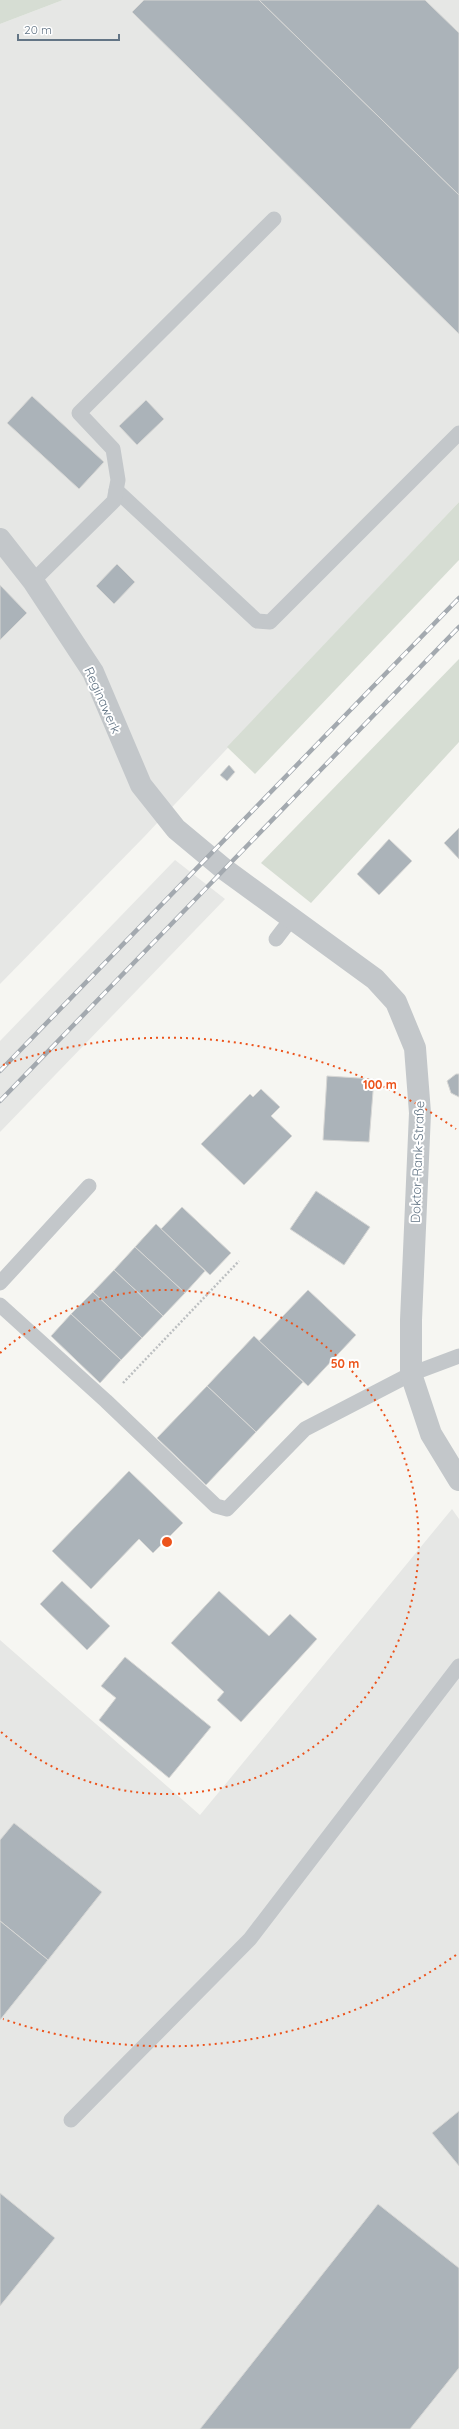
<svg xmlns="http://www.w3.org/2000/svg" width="459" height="2429" font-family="Quicksand,sans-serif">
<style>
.built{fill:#e6e7e5}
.green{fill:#d6ddd3}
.building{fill:#abb3b9;stroke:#d7d7d5}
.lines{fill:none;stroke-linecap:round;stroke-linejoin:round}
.path{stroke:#bcbfc1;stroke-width:2.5;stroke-dasharray:2 2;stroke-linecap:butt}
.service{stroke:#c3c7ca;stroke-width:15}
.minor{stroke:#c3c7ca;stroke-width:22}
.rail-casing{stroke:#a3a9af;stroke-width:4.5}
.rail{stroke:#fff;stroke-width:3;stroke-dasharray:9;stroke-linecap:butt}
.ring{fill:none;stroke:#ec531b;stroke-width:2;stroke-dasharray:2 4}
.labels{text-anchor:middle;stroke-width:4;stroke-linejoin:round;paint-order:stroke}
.street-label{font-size:13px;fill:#637585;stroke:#fff}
.centre{fill:#ec531b;stroke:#fff;stroke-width:2}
.ring-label{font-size:12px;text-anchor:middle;font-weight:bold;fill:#ec531b;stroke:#fff;stroke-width:4;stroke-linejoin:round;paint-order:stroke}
</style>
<rect width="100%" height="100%" fill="#f6f6f2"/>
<g class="built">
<polygon points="63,0 459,0 459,502 144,837 0,984 0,24"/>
<polygon points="175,860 225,899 0,1132 0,1041"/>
<polygon points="452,1509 459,1519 459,2429 0,2429 0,1640 200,1815"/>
</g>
<g class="green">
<polygon points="0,0 63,0 0,24"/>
<polygon points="459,502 459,560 255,774 227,747"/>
<polygon points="459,659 459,742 311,903 261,863"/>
</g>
<g class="building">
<polygon points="144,0 259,0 459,195 459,334 132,12"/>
<polygon points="259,0 425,0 459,33 459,195"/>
<polygon points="32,396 104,462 79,489 7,423"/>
<polygon points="146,400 164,419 137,445 119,426"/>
<polygon points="117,564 135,582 114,604 96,586"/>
<polygon points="0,585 27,613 0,640"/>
<polygon points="229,765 235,772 227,781 220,775"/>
<polygon points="459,828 459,859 444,843"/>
<polygon points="389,839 412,861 379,895 357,874"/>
<polygon points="456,1074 459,1074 459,1097 451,1093 447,1081"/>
<polygon points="327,1076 374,1079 369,1142 323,1140"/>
<polygon points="261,1089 280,1107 271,1116 292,1136 244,1185 201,1144 250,1094 253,1097"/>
<polygon points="316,1191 370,1227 344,1265 290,1229"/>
<polygon points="182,1207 231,1253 210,1275 161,1229"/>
<polygon points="156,1224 205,1271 185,1293 135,1247"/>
<polygon points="135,1247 185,1293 163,1316 114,1270"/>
<polygon points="114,1270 163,1316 142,1338 93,1292"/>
<polygon points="308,1290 356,1335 308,1386 259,1341"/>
<polygon points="93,1292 142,1338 121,1360 71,1314"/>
<polygon points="71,1314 121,1360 100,1383 51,1336"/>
<polygon points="254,1336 303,1382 256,1432 207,1386"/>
<polygon points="207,1386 256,1432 206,1485 157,1438"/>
<polygon points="129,1471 183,1523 153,1553 139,1539 91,1589 52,1551"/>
<polygon points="62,1581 110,1626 87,1650 40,1604"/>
<polygon points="219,1591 269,1636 290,1614 317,1639 241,1722 217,1700 224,1692 171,1643"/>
<polygon points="125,1657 211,1727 169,1778 99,1720 116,1698 101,1686"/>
<polygon points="14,1823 102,1892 48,1960 0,1921 0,1840"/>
<polygon points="0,1921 48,1960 0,2020"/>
<polygon points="459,2111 459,2166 432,2133"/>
<polygon points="0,2193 55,2238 0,2306"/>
<polygon points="378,2204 459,2268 459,2368 410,2429 200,2429"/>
</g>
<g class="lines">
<polyline class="path" points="123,1383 239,1261"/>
<g class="service">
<polyline points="116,490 257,621 270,622 459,433"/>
<polyline points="33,581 114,501 118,480 113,449 79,413 274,219"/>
<polyline points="276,939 292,918"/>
<polyline points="0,1283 89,1186"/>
<polyline points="0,1305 106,1401 216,1506 227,1509 305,1429 411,1374 459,1356"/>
<polyline points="71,2120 250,1939 459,1666"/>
</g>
<polyline class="minor" points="0,539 33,581 93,672 141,785 176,829 224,869 375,979 396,1002 415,1048 420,1113 411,1320 411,1374 431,1434 459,1480"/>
<g class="rail-casing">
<g id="rail">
<polyline points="0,1071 459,598"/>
<polyline points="0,1101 459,627"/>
</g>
</g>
<use href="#rail" class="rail"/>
</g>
<g class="ring">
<path d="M0 1353A252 252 0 1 1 0 1731"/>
<path d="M456 1955A504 504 0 0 1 3 2019M3 1065A504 504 0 0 1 456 1129"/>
</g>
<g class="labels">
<g class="street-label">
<text transform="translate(103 700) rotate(66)" y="5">Reginawerk</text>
<text transform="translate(417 1162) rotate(-88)" y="5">Doktor-Rank-Straße</text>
</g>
</g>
<circle cx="167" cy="1542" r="6" class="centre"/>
<g class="ring-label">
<text x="380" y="1089">100 m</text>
<text x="345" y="1368">50 m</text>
</g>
<path d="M18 34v6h101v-6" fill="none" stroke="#637585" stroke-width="2"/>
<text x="24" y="34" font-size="12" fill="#637585" stroke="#ffffff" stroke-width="3" paint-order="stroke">20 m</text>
</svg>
